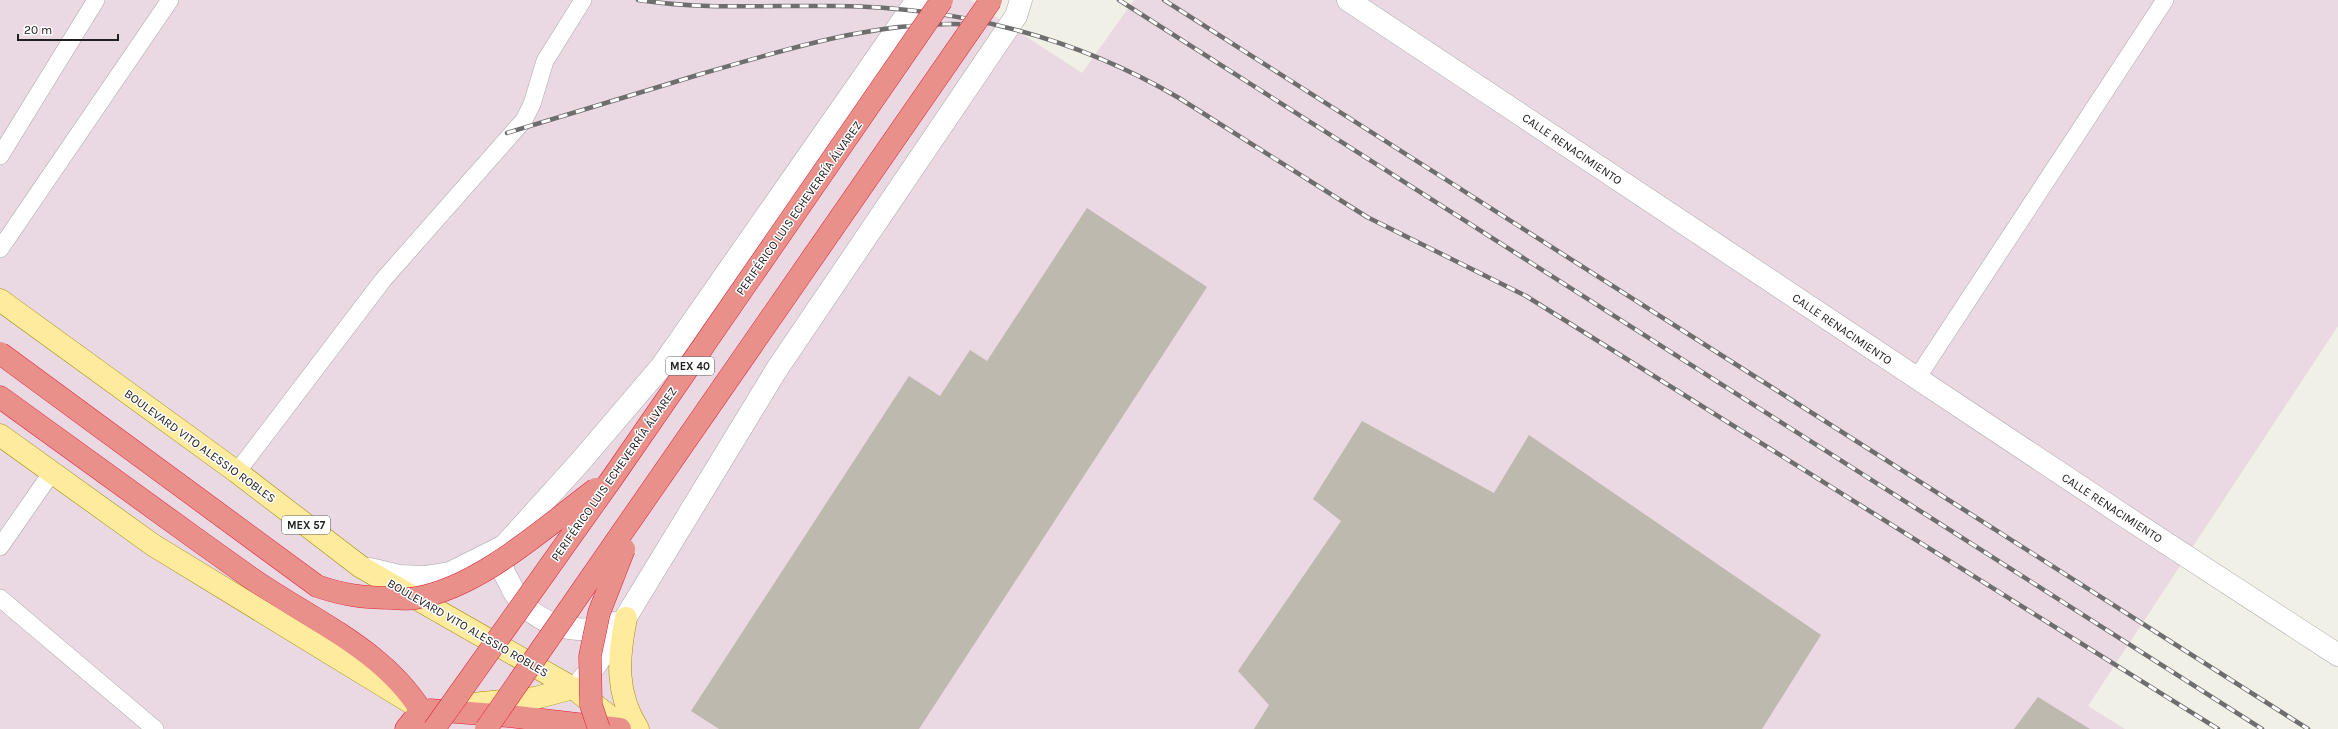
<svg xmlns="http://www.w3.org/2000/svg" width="2338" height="729" font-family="Karla,sans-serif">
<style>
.industrial{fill:#ead8e2}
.building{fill:#beb9af}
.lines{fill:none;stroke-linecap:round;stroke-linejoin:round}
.lane-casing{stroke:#a7a7a7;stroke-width:18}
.street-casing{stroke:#a7a7a7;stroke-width:23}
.primary-casing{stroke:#9c8c00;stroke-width:23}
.highway-casing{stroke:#e22035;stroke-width:23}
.lane{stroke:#fff;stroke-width:17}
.street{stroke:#fff;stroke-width:22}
.primary{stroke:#ffeb9d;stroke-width:22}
.highway{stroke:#ea908b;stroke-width:22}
.rail-casing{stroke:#6e6e6e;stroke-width:4.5}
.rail{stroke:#fff;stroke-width:3;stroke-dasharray:9;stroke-linecap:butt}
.highway-bridge-casing{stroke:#e22035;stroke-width:23;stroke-linecap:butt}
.highway-bridge{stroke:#ea908b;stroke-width:22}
.labels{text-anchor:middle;stroke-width:3;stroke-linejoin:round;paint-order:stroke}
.shield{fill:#fff;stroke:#636363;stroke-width:1}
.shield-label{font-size:11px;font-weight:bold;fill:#202020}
.street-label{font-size:12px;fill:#202020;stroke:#fff}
</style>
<rect width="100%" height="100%" fill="#f1f0e6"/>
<polygon class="industrial" points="0,0 970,0 1082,73 1134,0 2338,0 2338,326 2088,706 2125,729 0,729"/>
<g class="building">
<polygon points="1087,208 1207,287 919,729 719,729 691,711 909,376 940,396 970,350 987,361"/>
<polygon points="1362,421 1494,493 1529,435 1821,635 1762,729 1254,729 1269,705 1238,671 1341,521 1313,499"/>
<polygon points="2038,697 2090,729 2014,729"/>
</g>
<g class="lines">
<g class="lane-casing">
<g id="lane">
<polyline points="0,156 96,0"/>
<polyline points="0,249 170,0"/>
<polyline points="1917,378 2165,0"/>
<polyline points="237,472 383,280 524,120 532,104 545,61 583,0"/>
<polyline points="0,547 52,472"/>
<polyline points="0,598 155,729"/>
</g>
</g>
<g class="street-casing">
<g id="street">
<polyline points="1348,0 2120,513 2338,655"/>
<path d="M 504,546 C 504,553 502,561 503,568 C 503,573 508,579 510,584 C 527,623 576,639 614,623"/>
<polyline points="370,569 399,576 425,577 450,573 504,546 580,462 661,367 917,0"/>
<polyline points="582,680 595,666 612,640 777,369 1016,16 1021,0"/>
</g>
</g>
<g class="primary-casing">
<g id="primary">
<polyline points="0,300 237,472 361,567 573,688 626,729"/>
<polyline points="0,435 153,545 418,707"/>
<path d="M 626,618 C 618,658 615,693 638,729"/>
<polyline points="451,706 535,698 573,688"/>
</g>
</g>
<g class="highway-casing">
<g id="highway">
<path d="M 0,397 C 83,457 165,517 248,576 C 313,622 396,653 431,729"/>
<polyline points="430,710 508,716 620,729"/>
<polyline points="406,729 422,709"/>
</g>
</g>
<use href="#lane" class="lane"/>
<use href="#street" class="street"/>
<use href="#primary" class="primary"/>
<use href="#highway" class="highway"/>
<g class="rail-casing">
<g id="rail">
<path d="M 638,0 C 705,10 770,5 837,6 C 958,7 1075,37 1179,98 L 1367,217 L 1526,296 L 2218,729"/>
<polyline points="1119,0 2262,729"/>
<polyline points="1164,0 2308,729"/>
<path d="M 507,133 C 572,113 636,94 701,74 C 791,48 885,18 979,25"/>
</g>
</g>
<use href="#rail" class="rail"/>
<g class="highway-bridge-casing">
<g id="highway-bridge">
<path d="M 0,353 L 317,586 C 343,595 364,598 391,598 C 399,598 408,600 416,598 C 480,587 544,528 596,489"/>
<polyline points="434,729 613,477 942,0"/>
<polyline points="486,729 991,0"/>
<polyline points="599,729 591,705 590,656 599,613 624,549"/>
</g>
</g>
<use href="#highway-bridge" class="highway-bridge"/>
</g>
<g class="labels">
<g class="shield">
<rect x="666" y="357" width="48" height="18" rx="3"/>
<rect x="282" y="516" width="48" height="18" rx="3"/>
</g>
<g class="shield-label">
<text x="690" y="370">MEX 40</text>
<text x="306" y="529">MEX 57</text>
</g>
<g class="street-label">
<text transform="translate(1572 149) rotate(34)" y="4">CALLE RENACIMIENTO</text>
<text transform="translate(799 208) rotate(-55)" y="4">PERIFÉRICO LUIS ECHEVERRÍA ÁLVAREZ</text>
<text transform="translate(1842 329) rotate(34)" y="4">CALLE RENACIMIENTO</text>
<text transform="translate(200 446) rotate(36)" y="4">BOULEVARD VITO ALESSIO ROBLES</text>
<text transform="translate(614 474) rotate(-55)" y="4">PERIFÉRICO LUIS ECHEVERRÍA ÁLVAREZ</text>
<text transform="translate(2112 508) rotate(33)" y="4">CALLE RENACIMIENTO</text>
<text transform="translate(468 628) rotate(30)" y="4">BOULEVARD VITO ALESSIO ROBLES</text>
</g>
</g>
<path d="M18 34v6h100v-6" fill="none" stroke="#202020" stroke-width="2"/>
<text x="24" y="34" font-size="12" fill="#202020" stroke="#ffffff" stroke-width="3" paint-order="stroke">20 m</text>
</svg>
